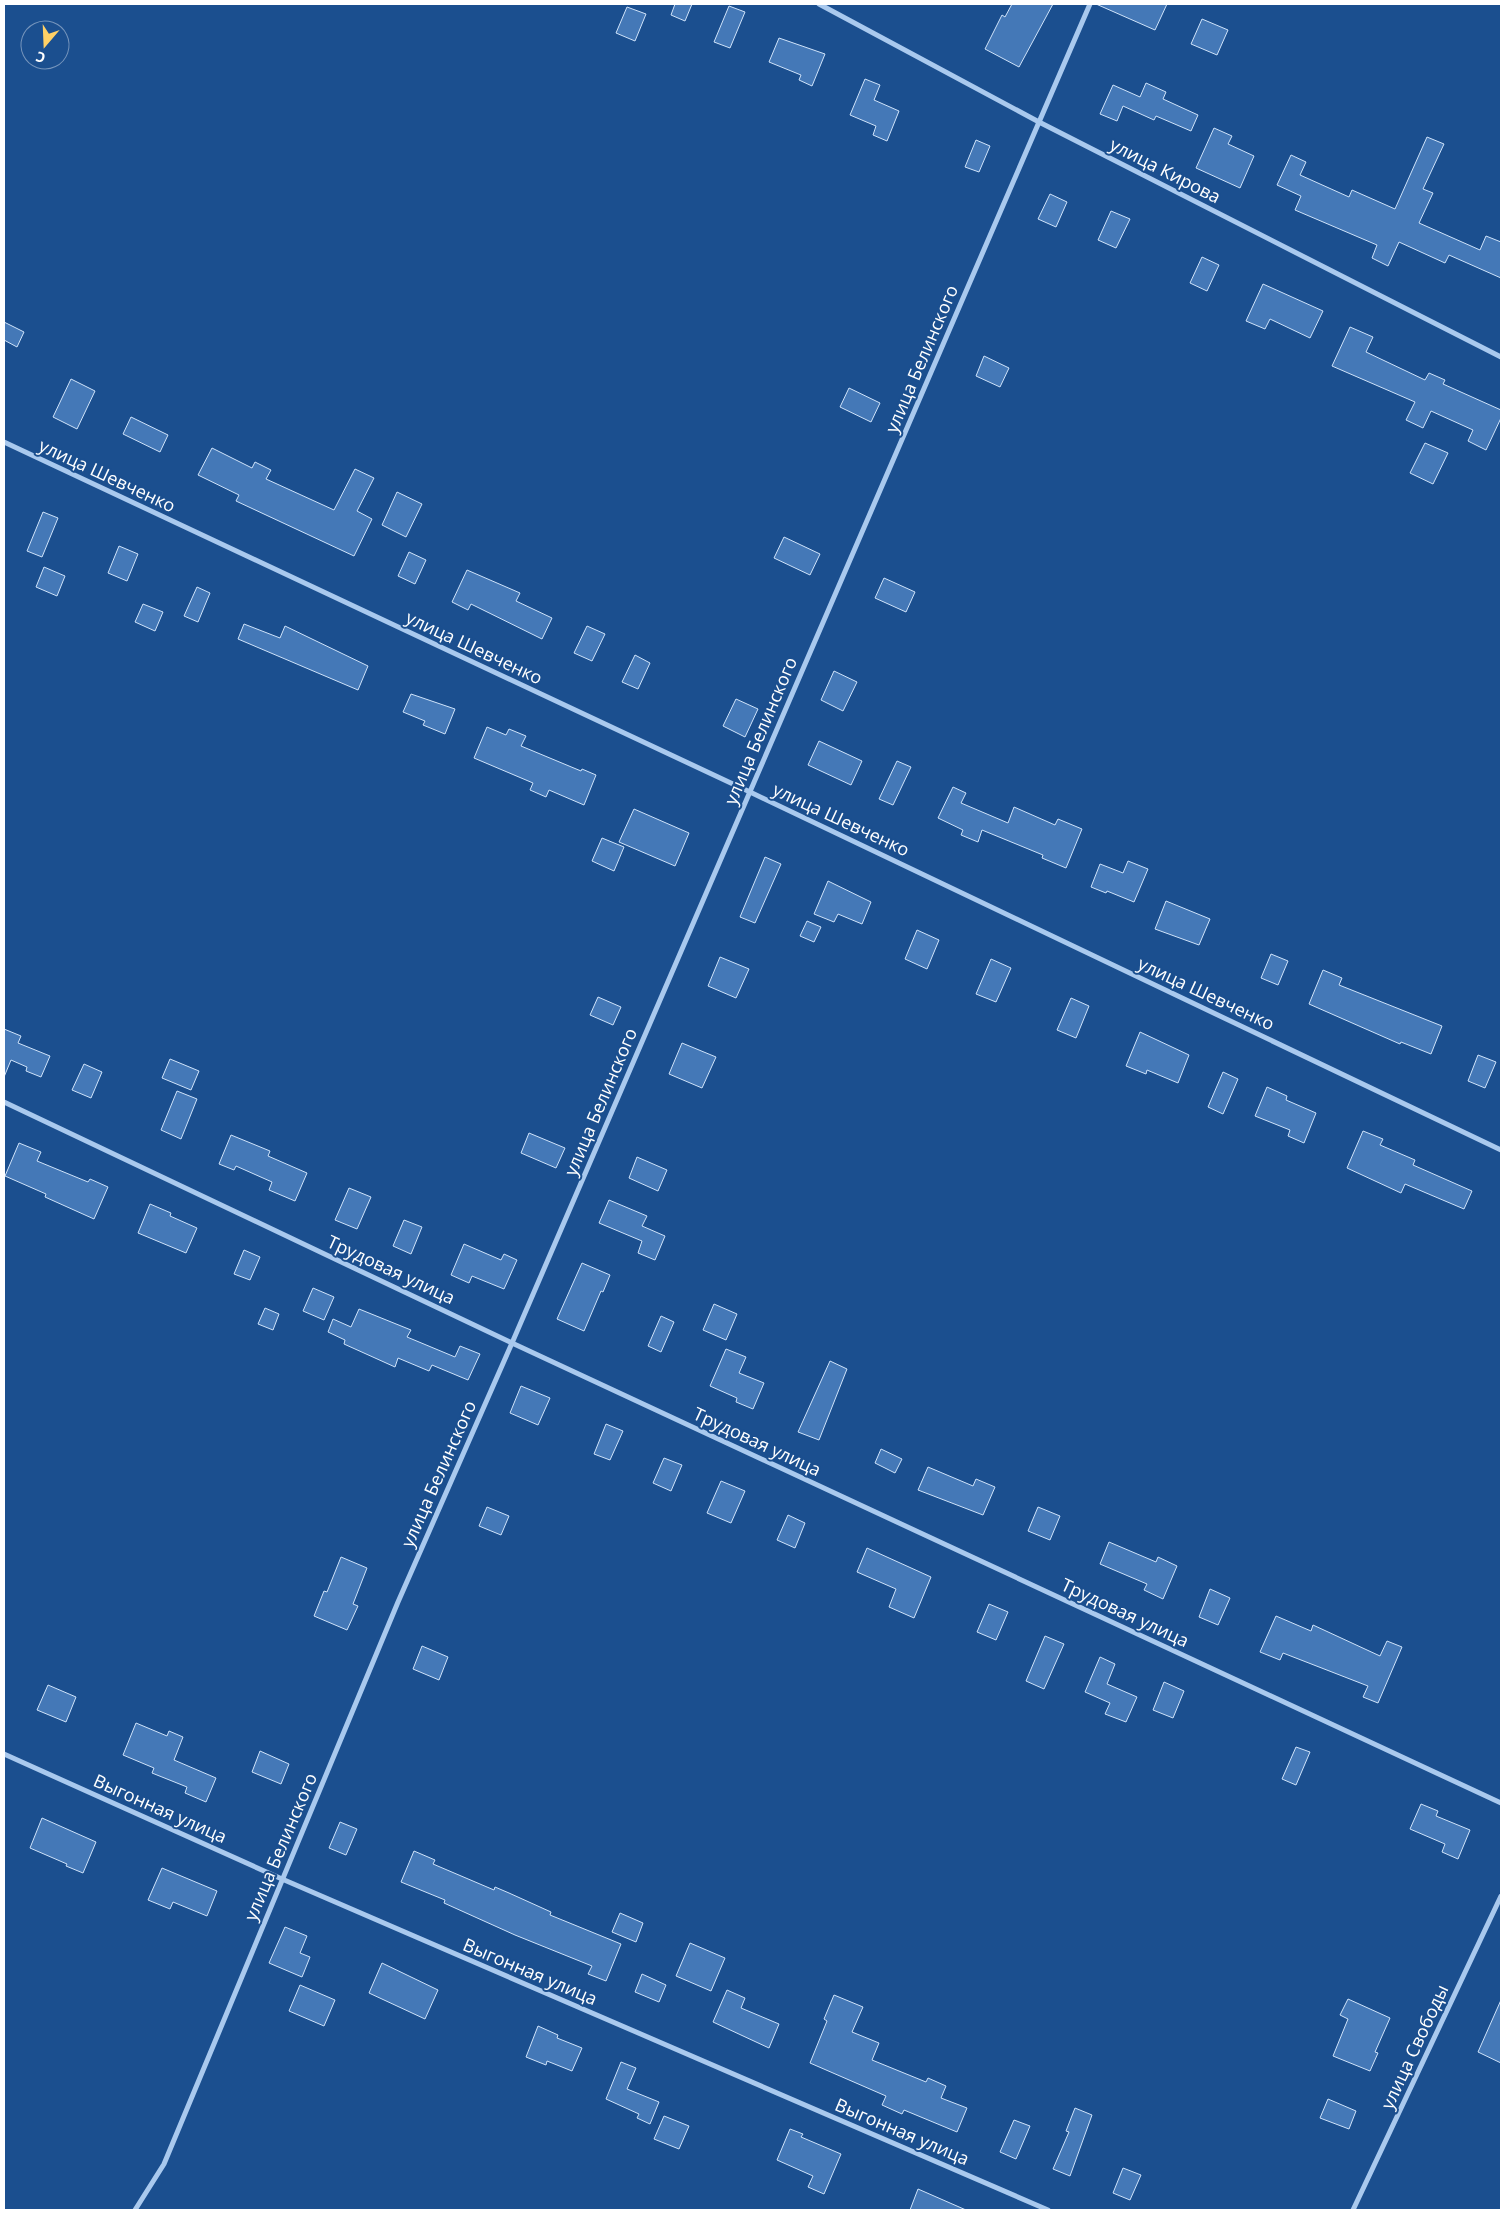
<svg xmlns="http://www.w3.org/2000/svg" width="1505" height="2214" font-family="'Open Sans',sans-serif">
<style>
.building{fill:#4478b7;stroke:#cfe3fa}
.lines{fill:none;stroke-linecap:round;stroke-linejoin:round}
.street{stroke:#a9c9ee;stroke-width:5}
.labels{text-anchor:middle;stroke-width:4;stroke-linejoin:round;paint-order:stroke}
.street-label{font-size:18px;fill:#fff;stroke:#1b4f8f}
</style>
<rect width="100%" height="100%" fill="#1b4f8f"/>
<g class="building">
<polygon points="675,4 692,4 685,21 671,15"/>
<polygon points="1012,4 1053,4 1019,67 985,49 1002,15 1005,17"/>
<polygon points="1096,4 1167,4 1155,30"/>
<polygon points="729,6 745,12 730,48 714,42"/>
<polygon points="627,7 646,14 635,41 616,33"/>
<polygon points="1202,19 1228,30 1217,55 1191,44"/>
<polygon points="779,38 825,54 812,86 799,80 801,75 769,62"/>
<polygon points="865,79 880,85 874,100 899,111 887,141 873,135 876,126 850,115"/>
<polygon points="1146,83 1166,92 1163,99 1198,115 1191,131 1156,116 1154,120 1123,106 1117,121 1100,114 1113,85 1140,97"/>
<polygon points="1214,128 1232,136 1228,144 1254,156 1240,188 1196,168"/>
<polygon points="1427,137 1444,144 1423,189 1433,193 1419,223 1480,250 1486,236 1501,242 1501,278 1449,255 1445,263 1399,242 1388,266 1372,258 1377,245 1295,210 1301,196 1277,185 1291,155 1306,162 1300,175 1349,197 1352,190 1395,209"/>
<polygon points="976,140 990,146 979,172 965,167"/>
<polygon points="1050,194 1067,202 1056,227 1038,219"/>
<polygon points="1111,211 1130,219 1116,248 1098,240"/>
<polygon points="1202,257 1219,265 1207,291 1190,283"/>
<polygon points="1263,284 1323,311 1310,338 1270,319 1265,329 1246,321"/>
<polygon points="4,322 24,332 17,347 4,340"/>
<polygon points="1350,327 1373,337 1366,352 1425,380 1429,373 1445,380 1443,384 1501,410 1501,418 1486,450 1468,441 1473,430 1431,411 1423,428 1406,420 1415,402 1332,366"/>
<polygon points="984,356 1009,368 1000,387 976,376"/>
<polygon points="71,379 95,391 77,429 53,417"/>
<polygon points="849,388 880,403 871,422 840,407"/>
<polygon points="131,417 168,435 160,452 123,434"/>
<polygon points="1425,443 1448,453 1433,484 1410,473"/>
<polygon points="212,448 252,468 255,462 271,470 266,479 334,510 355,469 374,478 357,511 372,519 354,556 236,501 239,495 198,475"/>
<polygon points="397,492 422,504 406,537 382,525"/>
<polygon points="43,512 58,518 42,557 27,551"/>
<polygon points="784,537 820,554 810,575 774,558"/>
<polygon points="119,546 138,554 127,581 108,573"/>
<polygon points="409,552 426,560 415,584 398,576"/>
<polygon points="44,567 65,576 57,596 36,587"/>
<polygon points="467,570 520,593 516,601 552,618 542,639 471,604 468,610 452,602"/>
<polygon points="884,578 915,592 906,612 875,598"/>
<polygon points="197,587 210,593 198,622 184,616"/>
<polygon points="143,604 163,612 155,631 135,622"/>
<polygon points="244,624 280,638 285,626 368,666 358,690 238,639"/>
<polygon points="587,626 605,634 592,661 574,653"/>
<polygon points="635,655 650,663 638,689 622,682"/>
<polygon points="834,671 857,682 843,711 821,700"/>
<polygon points="411,694 455,709 445,734 423,725 425,721 403,712"/>
<polygon points="736,699 758,709 745,737 723,726"/>
<polygon points="487,727 506,735 509,729 526,736 521,746 581,771 582,769 596,775 584,805 549,790 546,797 530,790 533,783 474,758"/>
<polygon points="819,741 862,761 851,785 808,765"/>
<polygon points="897,761 911,767 893,805 879,799"/>
<polygon points="953,787 966,793 961,803 1008,823 1014,807 1055,825 1058,819 1082,829 1066,868 1042,858 1043,855 982,830 978,842 961,835 963,830 938,818"/>
<polygon points="634,809 689,833 675,866 619,842"/>
<polygon points="602,838 624,847 614,871 592,861"/>
<polygon points="765,857 781,864 755,923 740,917"/>
<polygon points="1128,861 1148,869 1134,902 1107,891 1106,893 1091,887 1100,864 1123,873"/>
<polygon points="828,881 871,902 862,924 838,914 834,922 814,914"/>
<polygon points="1166,901 1210,919 1199,945 1155,929"/>
<polygon points="807,921 821,927 814,942 800,936"/>
<polygon points="917,930 939,940 927,969 905,959"/>
<polygon points="1271,954 1288,961 1278,985 1261,978"/>
<polygon points="720,957 749,969 736,998 708,986"/>
<polygon points="991,959 1011,968 996,1002 976,994"/>
<polygon points="1323,970 1342,978 1339,985 1442,1026 1431,1054 1401,1042 1400,1044 1309,1004"/>
<polygon points="598,997 621,1007 613,1025 590,1015"/>
<polygon points="1071,998 1089,1006 1076,1038 1057,1030"/>
<polygon points="4,1029 21,1036 18,1043 50,1056 41,1077 26,1071 27,1067 11,1060 4,1077"/>
<polygon points="1140,1032 1189,1055 1178,1083 1147,1070 1146,1074 1126,1066"/>
<polygon points="682,1043 716,1057 702,1088 669,1074"/>
<polygon points="1478,1055 1496,1062 1485,1088 1468,1081"/>
<polygon points="170,1059 199,1071 191,1090 162,1078"/>
<polygon points="84,1064 102,1072 91,1098 72,1090"/>
<polygon points="1223,1072 1238,1079 1223,1114 1208,1107"/>
<polygon points="1267,1087 1287,1096 1286,1100 1316,1113 1304,1143 1288,1136 1290,1130 1255,1116"/>
<polygon points="177,1091 197,1099 181,1139 161,1130"/>
<polygon points="1363,1131 1383,1139 1380,1145 1415,1160 1413,1165 1472,1191 1464,1209 1405,1184 1401,1193 1347,1168"/>
<polygon points="529,1133 565,1148 556,1168 521,1153"/>
<polygon points="231,1135 270,1151 268,1156 307,1173 295,1201 269,1190 272,1182 236,1166 234,1170 219,1164"/>
<polygon points="19,1143 41,1152 37,1161 88,1182 90,1179 108,1187 94,1219 45,1197 46,1194 5,1176"/>
<polygon points="637,1157 667,1170 658,1191 629,1178"/>
<polygon points="349,1188 371,1197 357,1229 335,1220"/>
<polygon points="609,1200 647,1216 642,1226 665,1236 655,1260 638,1253 642,1241 599,1223"/>
<polygon points="150,1204 171,1213 170,1216 197,1228 186,1253 138,1233"/>
<polygon points="404,1220 422,1227 411,1254 393,1246"/>
<polygon points="464,1244 501,1260 504,1254 517,1260 504,1289 472,1276 469,1283 451,1275"/>
<polygon points="244,1250 260,1257 250,1280 234,1274"/>
<polygon points="582,1263 610,1275 603,1292 601,1291 584,1331 557,1319"/>
<polygon points="313,1288 334,1297 324,1320 303,1311"/>
<polygon points="714,1304 737,1314 726,1340 703,1330"/>
<polygon points="265,1308 279,1314 273,1330 258,1324"/>
<polygon points="359,1309 411,1330 407,1337 455,1357 460,1346 480,1354 468,1380 432,1365 429,1371 398,1358 395,1367 344,1344 345,1340 328,1332 333,1319 351,1327"/>
<polygon points="661,1316 674,1322 661,1352 648,1346"/>
<polygon points="726,1349 746,1357 739,1373 764,1383 753,1409 736,1402 737,1398 710,1386"/>
<polygon points="830,1361 847,1369 819,1440 798,1432"/>
<polygon points="521,1386 550,1398 538,1425 510,1413"/>
<polygon points="606,1424 623,1431 610,1460 594,1454"/>
<polygon points="881,1449 902,1459 895,1473 875,1463"/>
<polygon points="664,1458 682,1465 671,1491 653,1483"/>
<polygon points="928,1467 973,1486 976,1479 995,1487 983,1515 918,1490"/>
<polygon points="721,1481 745,1491 731,1523 707,1513"/>
<polygon points="487,1507 509,1516 501,1535 479,1526"/>
<polygon points="1038,1507 1060,1516 1050,1540 1028,1531"/>
<polygon points="788,1515 805,1523 795,1548 777,1540"/>
<polygon points="1109,1542 1156,1562 1158,1557 1177,1566 1163,1599 1144,1590 1147,1584 1100,1564"/>
<polygon points="867,1548 931,1577 914,1618 889,1607 896,1589 857,1572"/>
<polygon points="341,1557 367,1568 353,1604 358,1606 347,1630 314,1616 324,1591 327,1592"/>
<polygon points="1210,1589 1230,1598 1218,1625 1199,1617"/>
<polygon points="989,1604 1008,1612 996,1640 977,1632"/>
<polygon points="1276,1616 1311,1631 1313,1625 1380,1656 1387,1641 1402,1647 1378,1703 1363,1697 1368,1686 1283,1653 1280,1660 1260,1652"/>
<polygon points="1045,1636 1064,1644 1044,1689 1026,1681"/>
<polygon points="422,1646 448,1657 439,1680 413,1669"/>
<polygon points="1100,1657 1115,1664 1107,1684 1137,1697 1126,1722 1105,1714 1110,1703 1085,1692"/>
<polygon points="1164,1682 1184,1691 1173,1718 1153,1710"/>
<polygon points="48,1685 76,1697 66,1722 37,1710"/>
<polygon points="136,1723 167,1736 169,1731 183,1737 174,1760 216,1778 206,1802 185,1793 187,1787 152,1773 154,1768 123,1755"/>
<polygon points="1296,1747 1310,1752 1296,1785 1282,1779"/>
<polygon points="260,1751 289,1764 281,1784 252,1772"/>
<polygon points="1421,1804 1438,1811 1436,1816 1470,1830 1458,1859 1442,1852 1445,1844 1410,1829"/>
<polygon points="42,1818 96,1842 83,1873 66,1866 67,1864 30,1848"/>
<polygon points="340,1822 357,1829 346,1855 329,1848"/>
<polygon points="414,1851 435,1860 433,1864 494,1890 495,1887 509,1893 551,1912 550,1915 621,1944 606,1981 588,1974 592,1966 515,1935 444,1903 445,1900 401,1882"/>
<polygon points="162,1868 217,1891 207,1916 173,1902 170,1909 148,1900"/>
<polygon points="620,1913 643,1923 636,1942 612,1932"/>
<polygon points="285,1927 307,1936 300,1953 310,1957 302,1977 269,1963"/>
<polygon points="690,1943 725,1958 711,1991 676,1976"/>
<polygon points="382,1963 438,1990 425,2019 369,1993"/>
<polygon points="642,1974 666,1985 659,2002 635,1992"/>
<polygon points="300,1985 335,2000 324,2026 289,2011"/>
<polygon points="727,1990 745,1998 741,2008 779,2024 769,2048 713,2022"/>
<polygon points="834,1995 863,2007 852,2032 879,2043 872,2060 926,2082 928,2078 946,2086 941,2098 967,2108 957,2132 904,2110 902,2114 882,2105 886,2096 810,2063 827,2021 824,2019"/>
<polygon points="1348,1999 1390,2018 1375,2052 1378,2053 1370,2071 1333,2056 1348,2019 1340,2015"/>
<polygon points="1501,2000 1501,2063 1478,2052"/>
<polygon points="538,2026 558,2035 557,2038 582,2048 572,2071 547,2061 546,2065 526,2057"/>
<polygon points="621,2062 636,2068 627,2089 659,2102 650,2124 637,2118 639,2114 606,2099"/>
<polygon points="1328,2099 1356,2111 1349,2129 1320,2118"/>
<polygon points="1075,2108 1092,2115 1070,2176 1053,2169 1069,2132 1066,2131"/>
<polygon points="664,2116 689,2126 679,2149 654,2139"/>
<polygon points="1014,2120 1030,2126 1016,2159 1000,2152"/>
<polygon points="790,2129 803,2134 801,2137 841,2154 824,2194 808,2187 813,2176 777,2160"/>
<polygon points="1123,2168 1141,2175 1130,2200 1113,2193"/>
<polygon points="918,2189 966,2210 910,2210"/>
</g>
<g class="lines">
<g class="street">
<polyline points="819,4 1039,122 1501,357"/>
<polyline points="4,442 750,792 1501,1150"/>
<polyline points="4,1102 512,1343 1501,1803"/>
<polyline points="4,1754 282,1879 1048,2210"/>
<polyline points="135,2210 164,2164 398,1602 512,1343 1090,4"/>
<polyline points="1353,2210 1501,1896"/>
</g>
</g>
<g class="labels">
<g class="street-label">
<text transform="translate(1165 171) rotate(27)" y="6">улица Кирова</text>
<text transform="translate(922 359) rotate(-67)" y="6">улица Белинского</text>
<text transform="translate(107 476) rotate(25)" y="6">улица Шевченко</text>
<text transform="translate(474 648) rotate(25)" y="6">улица Шевченко</text>
<text transform="translate(761 731) rotate(-67)" y="6">улица Белинского</text>
<text transform="translate(841 820) rotate(25)" y="6">улица Шевченко</text>
<text transform="translate(1206 994) rotate(25)" y="6">улица Шевченко</text>
<text transform="translate(601 1102) rotate(-67)" y="6">улица Белинского</text>
<text transform="translate(391 1270) rotate(25)" y="6">Трудовая улица</text>
<text transform="translate(757 1442) rotate(25)" y="6">Трудовая улица</text>
<text transform="translate(439 1474) rotate(-66)" y="6">улица Белинского</text>
<text transform="translate(1125 1613) rotate(25)" y="6">Трудовая улица</text>
<text transform="translate(160 1809) rotate(24)" y="6">Выгонная улица</text>
<text transform="translate(281 1847) rotate(-67)" y="6">улица Белинского</text>
<text transform="translate(530 1972) rotate(23)" y="6">Выгонная улица</text>
<text transform="translate(1415 2047) rotate(-65)" y="6">улица Свободы</text>
<text transform="translate(902 2132) rotate(23)" y="6">Выгонная улица</text>
</g>
</g>
<rect width="1505" height="2214" fill="none" stroke="#ffffff" stroke-width="10"/>
<g transform="translate(45 45) rotate(199)"><circle r="24" fill="#1b4f8f" stroke="#7695bc"/>
<path d="M0-4L9 19L0 12L-9 19Z" fill="#ffd166"/>
<text y="-8" font-size="14" font-weight="bold" text-anchor="middle" fill="#ffffff">С</text>
</g>
</svg>
